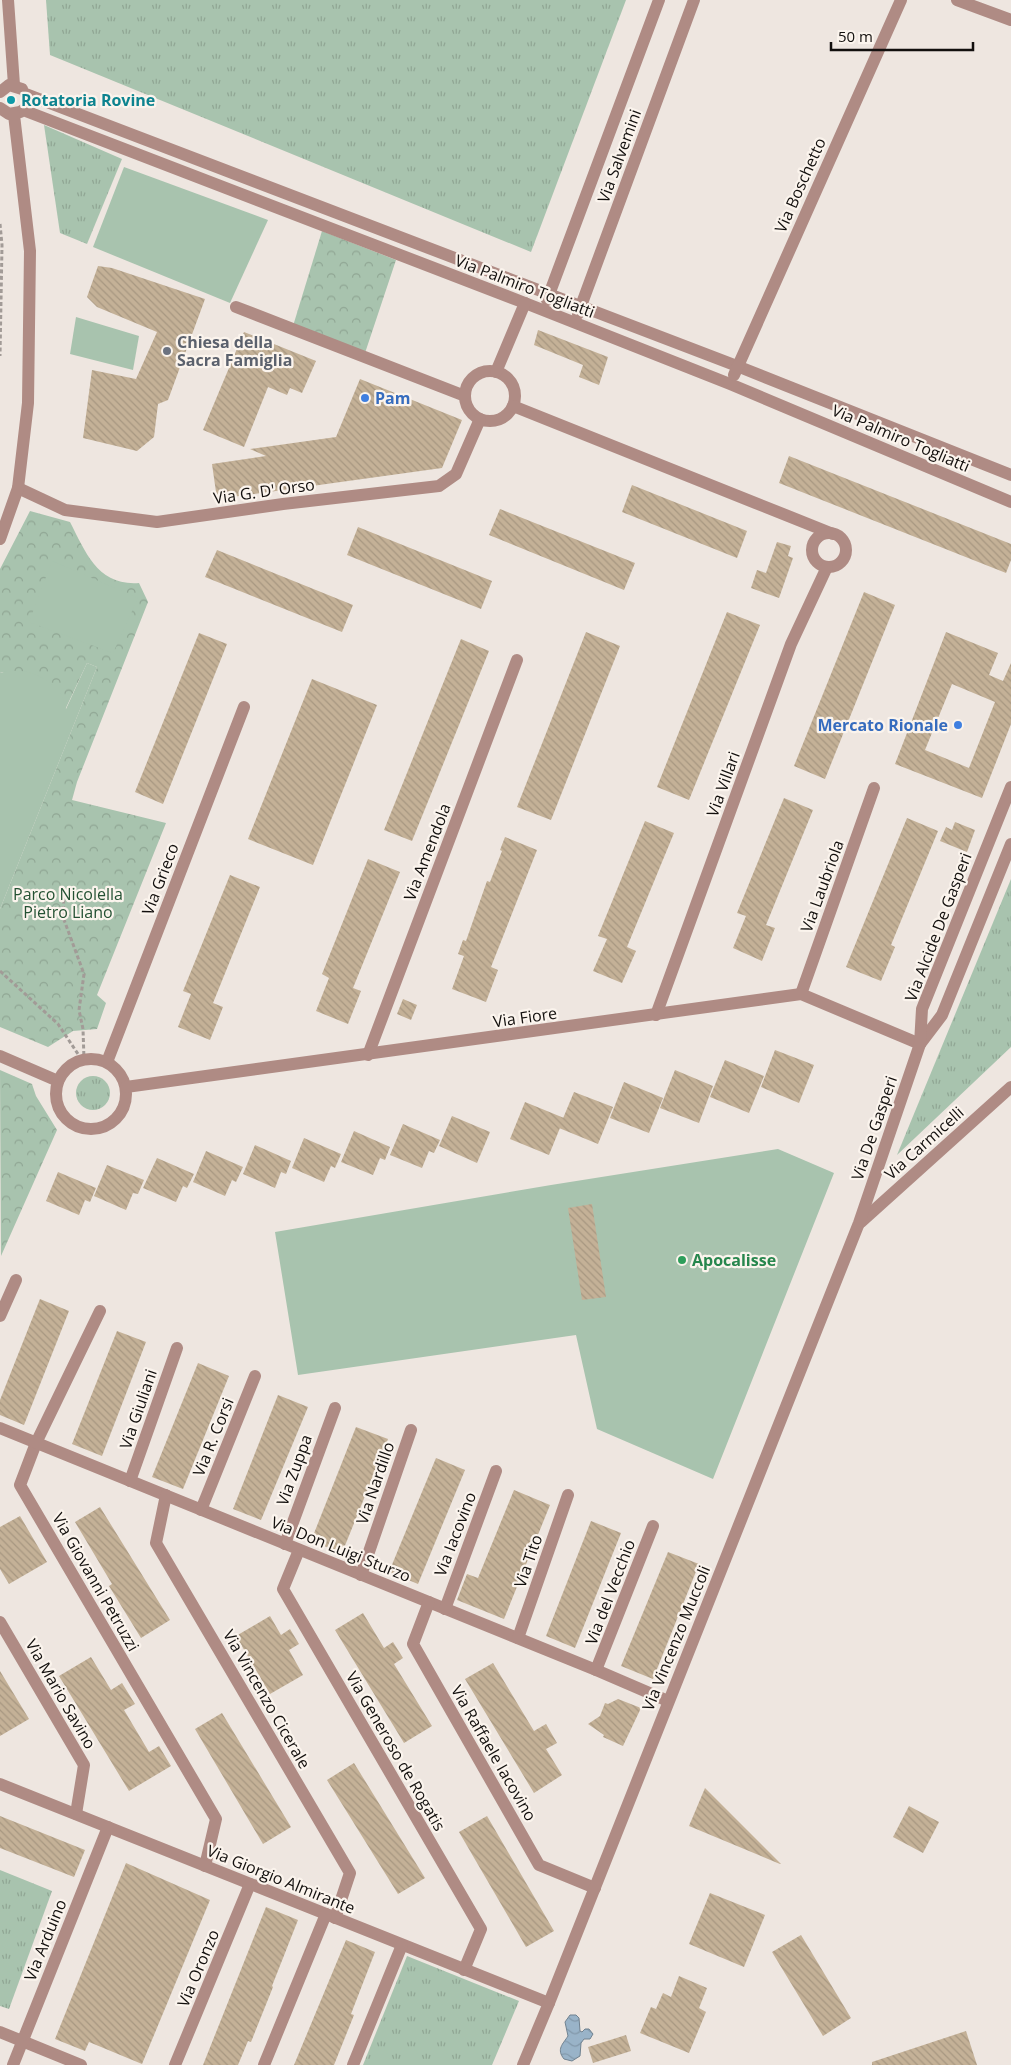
<svg xmlns="http://www.w3.org/2000/svg" width="1011" height="2065" font-family="'Open Sans',sans-serif">
<style>
.grass{fill:url(#grass-tufts)}
.forest{fill:url(#forest-crowns)}
.garden{fill:#a8c3ae}
.water{fill:url(#water-waves);stroke:#708290}
.building{fill:url(#building-back-hatch);fill-rule:evenodd}
.lines{fill:none;stroke-linecap:round;stroke-linejoin:round}
.path{stroke:#a29b97;stroke-width:3;stroke-dasharray:4 2.5;stroke-linecap:butt}
.minor{stroke:#af8b84;stroke-width:12}
.culture-dot{fill:#0f9aa8;stroke:#fbf4ed;stroke-width:2}
.worship-dot{fill:#6b7280;stroke:#fbf4ed;stroke-width:2}
.shop-dot{fill:#3f7fe0;stroke:#fbf4ed;stroke-width:2}
.leisure-dot{fill:#2e9e5b;stroke:#fbf4ed;stroke-width:2}
.labels{text-anchor:middle;stroke-width:4.5;stroke-linejoin:round;paint-order:stroke}
.culture-label{font-size:16px;font-weight:bold;fill:#0d838f;stroke:#fbf4ed;text-anchor:start}
.street-label{font-size:16px;fill:#120f0d;stroke:#fbf4ed}
.worship-label{font-size:16px;font-weight:bold;fill:#5b616d;stroke:#fbf4ed;text-anchor:start}
.shop-label{font-size:16px;font-weight:bold;fill:#366cbe;stroke:#fbf4ed;text-anchor:start}
.park-label{font-size:16px;fill:#245133;stroke:#fbf4ed}
.leisure-label{font-size:16px;font-weight:bold;fill:#27864d;stroke:#fbf4ed;text-anchor:start}
</style>
<defs>
<pattern id="grass-tufts" width="24" height="20" patternUnits="userSpaceOnUse" patternTransform="scale(1.25)"><rect width="24" height="20" fill="#a8c3ae"/><path d="M3 7l-1-3M5 7V3M7 7l1-3M15 17l-1-3M17 17v-4M19 17l1-3" fill="none" stroke="#90a694"/></pattern>
<pattern id="forest-crowns" width="20" height="18" patternUnits="userSpaceOnUse" patternTransform="scale(1.25)"><rect width="20" height="18" fill="#a8c3ae"/><path d="M2 6a3 3 0 1 1 6 0M12 15a3 3 0 1 1 6 0" fill="none" stroke="#90a694"/></pattern>
<pattern id="water-waves" width="16" height="10" patternUnits="userSpaceOnUse" patternTransform="scale(1.25)"><rect width="16" height="10" fill="#99b3c8"/><path d="M0 5q4-4 8 0t8 0" fill="none" stroke="#8399ab"/></pattern>
<pattern id="building-back-hatch" width="6" height="6" patternUnits="userSpaceOnUse" patternTransform="scale(1.25)"><rect width="6" height="6" fill="#c4b197"/><path d="M-1 5l2 2M0 0l6 6M5-1l2 2" fill="none" stroke="#a79781"/></pattern>
</defs>
<rect width="100%" height="100%" fill="#eee6e0"/>
<g class="grass">
<polygon points="46,0 626,0 531,252 50,55"/>
<polygon points="44,125 122,159 87,244 60,233"/>
<polygon points="1011,879 1011,1047 897,1155"/>
<circle cx="93" cy="1093" r="17"/>
<polygon points="0,1870 52,1891 9,2009 0,2006"/>
<polygon points="407,1956 519,2001 492,2065 363,2065"/>
</g>
<g class="forest">
<polygon points="322,231 396,260 365,353 293,326"/>
<path d="M 30,511 L 70,522 C 86,553 98,586 139,583 L 148,602 L 77,782 L 72,800 L 166,823 L 97,995 L 106,1003 L 97,1029 L 73,1031 L 48,1047 L 0,1027 L 0,909 L 97,667 L 87,663 L 65,710 L 3,672 L 0,673 L 0,569 Z"/>
<polygon points="0,1070 32,1084 36,1096 57,1130 1,1256"/>
</g>
<g class="garden">
<polygon points="124,167 268,220 230,303 93,247"/>
<polygon points="76,317 139,336 133,370 70,354"/>
<polygon points="52,561 138,598 113,653 29,622"/>
<path d="M 87,663 L 97,667 L 0,909 L 0,673 C 22,666 47,675 61,694 C 63,698 64,705 66,709 Z"/>
<polygon points="778,1149 834,1173 713,1479 597,1429 576,1335 298,1375 275,1232 551,1185"/>
</g>
<path class="water" d="M 570,2015 L 576,2015 L 579,2018 L 580,2031 L 582,2032 L 585,2029 L 589,2029 L 593,2034 L 590,2039 L 584,2039 L 581,2043 L 580,2056 L 572,2061 L 564,2059 C 556,2049 563,2044 568,2036 L 565,2022 Z"/>
<g class="building">
<polygon points="98,266 112,268 205,299 168,400 158,404 154,437 137,451 83,438 92,370 136,379 157,332 97,307 87,297"/>
<polygon points="538,330 608,357 599,385 579,377 583,365 534,345"/>
<polygon points="244,332 316,361 302,393 290,388 287,395 268,387 244,447 203,430"/>
<polygon points="360,379 462,420 442,468 217,499 212,464 266,456 250,449 336,437"/>
<polygon points="789,456 1011,544 1011,560 1006,573 779,483"/>
<polygon points="632,485 747,531 737,558 622,512"/>
<polygon points="500,509 635,563 624,590 489,535"/>
<polygon points="358,527 492,581 481,609 347,555"/>
<polygon points="777,542 791,546 788,556 793,558 779,598 751,588 757,570 766,573"/>
<polygon points="217,550 353,605 342,632 205,577"/>
<polygon points="864,592 895,605 825,779 794,766"/>
<polygon points="727,612 760,625 689,800 657,787"/>
<polygon points="586,632 620,646 551,820 517,807"/>
<path d="M 946,632 L 998,653 L 989,675 L 1003,681 L 1011,663 L 1011,724 L 982,798 L 895,764 ZM 952,684 L 995,702 L 969,768 L 925,750 Z"/>
<polygon points="199,633 227,644 163,804 135,792"/>
<polygon points="461,639 489,651 412,841 384,830"/>
<polygon points="312,679 377,705 313,865 248,839"/>
<polygon points="784,798 813,810 766,925 775,928 762,961 733,948 746,916 737,913"/>
<polygon points="907,818 938,831 891,945 895,947 881,981 846,967"/>
<polygon points="645,821 674,833 627,947 636,951 622,983 593,971 607,939 598,936"/>
<polygon points="955,822 975,830 967,852 940,841 946,827 952,830"/>
<polygon points="505,837 537,850 491,967 498,970 486,1002 452,989 464,956 458,954 463,940 466,941 487,881 490,882 502,851 500,850"/>
<polygon points="368,859 400,872 353,988 361,991 348,1024 316,1011 329,978 322,974"/>
<polygon points="230,875 260,887 213,1003 223,1007 210,1040 178,1027 191,994 183,991"/>
<polygon points="403,999 417,1005 411,1020 397,1014"/>
<polygon points="775,1050 814,1065 799,1103 761,1087"/>
<polygon points="725,1060 764,1076 749,1113 710,1097"/>
<polygon points="675,1070 713,1086 699,1123 660,1108"/>
<polygon points="624,1082 663,1098 649,1133 610,1118"/>
<polygon points="574,1092 613,1107 598,1144 559,1128"/>
<polygon points="525,1102 564,1118 549,1155 510,1139"/>
<polygon points="452,1116 490,1132 477,1163 439,1146"/>
<polygon points="403,1124 440,1140 434,1153 429,1151 422,1168 390,1155"/>
<polygon points="354,1131 390,1147 385,1160 380,1158 373,1175 341,1162"/>
<polygon points="304,1138 341,1154 335,1168 331,1166 324,1182 292,1168"/>
<polygon points="255,1145 291,1161 286,1174 281,1172 275,1188 243,1174"/>
<polygon points="206,1151 243,1167 236,1182 232,1180 225,1196 193,1182"/>
<polygon points="157,1158 194,1174 187,1188 183,1186 176,1202 143,1188"/>
<polygon points="107,1165 144,1180 138,1194 133,1193 126,1210 94,1196"/>
<polygon points="58,1172 96,1188 90,1202 85,1200 79,1215 46,1201"/>
<polygon points="592,1204 606,1297 582,1300 568,1208"/>
<polygon points="40,1299 69,1311 24,1425 0,1415 0,1400"/>
<polygon points="117,1331 146,1342 102,1456 72,1444"/>
<polygon points="198,1363 229,1376 183,1489 152,1477"/>
<polygon points="278,1395 308,1407 261,1520 233,1509"/>
<polygon points="356,1427 388,1439 342,1553 311,1541"/>
<polygon points="436,1458 465,1470 418,1584 389,1572"/>
<polygon points="514,1490 550,1505 504,1619 457,1600 467,1574 478,1578"/>
<polygon points="100,1507 170,1620 141,1638 109,1586 112,1584 75,1522"/>
<polygon points="20,1516 47,1562 9,1584 0,1569 0,1527"/>
<polygon points="591,1521 621,1533 575,1648 546,1636"/>
<polygon points="668,1552 699,1564 653,1679 621,1666"/>
<polygon points="363,1613 384,1648 393,1642 403,1658 394,1664 432,1726 404,1743 335,1630"/>
<polygon points="270,1616 281,1635 290,1629 299,1644 289,1650 303,1675 270,1694 236,1636"/>
<polygon points="91,1657 111,1690 122,1683 135,1704 124,1710 149,1752 159,1746 171,1766 129,1791 59,1676"/>
<polygon points="493,1663 534,1731 546,1724 557,1743 546,1749 562,1775 534,1793 465,1679"/>
<polygon points="0,1671 29,1719 0,1736"/>
<polygon points="618,1699 641,1708 623,1746 603,1737 604,1735 588,1724 600,1716 605,1703 608,1704"/>
<polygon points="222,1713 291,1827 263,1844 195,1729"/>
<polygon points="354,1763 425,1878 398,1894 327,1780"/>
<polygon points="705,1788 781,1864 780,1864 689,1826"/>
<polygon points="909,1806 939,1822 923,1853 893,1837"/>
<polygon points="0,1816 85,1850 74,1877 0,1848"/>
<polygon points="487,1816 554,1931 526,1947 459,1832"/>
<polygon points="126,1863 210,1900 142,2064 89,2042 85,2051 55,2039"/>
<polygon points="710,1893 765,1915 744,1967 689,1944"/>
<polygon points="266,1907 298,1920 272,1986 273,1987 251,2042 248,2041 238,2065 203,2065"/>
<polygon points="801,1935 851,2018 823,2036 772,1952"/>
<polygon points="346,1940 375,1952 351,2014 354,2015 334,2065 294,2065"/>
<polygon points="679,1976 707,1988 699,2008 706,2012 689,2053 640,2033 651,2007 656,2009 663,1993 671,1997"/>
<polygon points="966,2031 977,2065 872,2065 872,2062"/>
<polygon points="626,2035 631,2051 593,2063 588,2047"/>
</g>
<g class="lines">
<g class="path">
<polyline points="0,224 2,245 0,356"/>
<polyline points="64,893 63,917 84,974 79,1010 83,1029 84,1059"/>
<polyline points="0,971 58,1024 82,1060"/>
</g>
<g class="minor">
<polyline points="8,0 14,85"/>
<polyline points="957,0 1011,20"/>
<polyline points="0,92 9,85 22,89"/>
<polyline points="26,94 737,366 1011,475"/>
<polyline points="0,108 9,114 20,112"/>
<polyline points="23,110 525,303 730,384 1011,502"/>
<polyline points="547,300 659,0"/>
<polyline points="236,307 465,396"/>
<polyline points="578,314 694,0"/>
<circle cx="490" cy="396" r="25"/>
<polyline points="496,372 525,303"/>
<polyline points="734,375 901,0"/>
<polyline points="513,406 833,534"/>
<polyline points="18,488 65,510 157,522 283,504 439,486 456,474 480,419"/>
<circle cx="829" cy="550" r="17"/>
<polyline points="0,539 18,488 28,403 30,251 14,115"/>
<polyline points="801,994 874,788"/>
<polyline points="656,1015 791,644 827,567"/>
<polyline points="920,1044 942,1015 1011,844"/>
<polyline points="368,1055 517,660"/>
<polyline points="0,1056 58,1081"/>
<circle cx="91" cy="1094" r="35"/>
<polyline points="107,1062 244,707"/>
<polyline points="126,1087 801,994 920,1044"/>
<polyline points="861,1222 1011,1087"/>
<polyline points="100,1311 36,1443 20,1485 216,1819 205,1866"/>
<polyline points="0,1316 16,1280"/>
<polyline points="0,1428 596,1670 668,1701"/>
<polyline points="130,1481 177,1348"/>
<polyline points="166,1495 156,1543 350,1873 335,1918"/>
<polyline points="201,1510 255,1376"/>
<polyline points="285,1544 335,1408"/>
<polyline points="299,1550 283,1589 481,1929 464,1970"/>
<polyline points="361,1575 411,1430"/>
<polyline points="429,1602 413,1644 539,1865 595,1888"/>
<polyline points="445,1609 496,1471"/>
<polyline points="0,1622 84,1765 76,1814"/>
<polyline points="518,1638 568,1495"/>
<polyline points="596,1670 653,1526"/>
<polyline points="0,1784 549,2003"/>
<polyline points="0,2032 81,2065"/>
<polyline points="13,2065 108,1827"/>
<polyline points="175,2065 250,1884"/>
<polyline points="264,2065 326,1914"/>
<polyline points="353,2065 402,1945"/>
<polyline points="523,2065 549,2003 859,1223 920,1044 922,1009 1011,787"/>
</g>
</g>
<circle class="culture-dot" cx="11" cy="100" r="5"/>
<circle class="worship-dot" cx="167" cy="351" r="5"/>
<g class="shop-dot">
<circle cx="365" cy="398" r="5"/>
<circle cx="958" cy="725" r="5"/>
</g>
<circle class="leisure-dot" cx="682" cy="1260" r="5"/>
<g class="labels">
<g class="culture-label">
<text x="21" y="106">Rotatoria Rovine</text>
</g>
<g class="street-label">
<text transform="translate(619 156) rotate(-70)" y="6">Via Salvemini</text>
<text transform="translate(800 185) rotate(-66)" y="6">Via Boschetto</text>
<text transform="translate(525 286) rotate(21)" y="6">Via Palmiro Togliatti</text>
<text transform="translate(901 438) rotate(23)" y="6">Via Palmiro Togliatti</text>
<text transform="translate(264 491) rotate(-8)" y="6">Via G. D' Orso</text>
<text transform="translate(723 784) rotate(-70)" y="6">Via Villari</text>
<text transform="translate(427 852) rotate(-69)" y="6">Via Amendola</text>
<text transform="translate(160 879) rotate(-69)" y="6">Via Grieco</text>
<text transform="translate(822 886) rotate(-70)" y="6">Via Laubriola</text>
<text transform="translate(938 927) rotate(-69)" y="6">Via Alcide De Gasperi</text>
<text transform="translate(525 1017) rotate(-8)" y="6">Via Fiore</text>
<text transform="translate(874 1128) rotate(-71)" y="6">Via De Gasperi</text>
<text transform="translate(924 1143) rotate(-42)" y="6">Via Carmicelli</text>
<text transform="translate(138 1409) rotate(-71)" y="6">Via Giuliani</text>
<text transform="translate(213 1437) rotate(-68)" y="6">Via R. Corsi</text>
<text transform="translate(294 1470) rotate(-70)" y="6">Via Zuppa</text>
<text transform="translate(375 1483) rotate(-71)" y="6">Via Nardillo</text>
<text transform="translate(455 1534) rotate(-69)" y="6">Via Iacovino</text>
<text transform="translate(341 1549) rotate(22)" y="6">Via Don Luigi Sturzo</text>
<text transform="translate(528 1561) rotate(-71)" y="6">Via Tito</text>
<text transform="translate(96 1582) rotate(60)" y="6">Via Giovanni Petruzzi</text>
<text transform="translate(610 1592) rotate(-69)" y="6">Via del Vecchio</text>
<text transform="translate(676 1638) rotate(-68)" y="6">Via Vincenzo Muccoli</text>
<text transform="translate(61 1694) rotate(60)" y="6">Via Mario Savino</text>
<text transform="translate(267 1699) rotate(60)" y="6">Via Vincenzo Cicerale</text>
<text transform="translate(396 1751) rotate(60)" y="6">Via Generoso de Rogatis</text>
<text transform="translate(494 1753) rotate(60)" y="6">Via Raffaele Iacovino</text>
<text transform="translate(281 1879) rotate(22)" y="6">Via Giorgio Almirante</text>
<text transform="translate(45 1940) rotate(-68)" y="6">Via Arduino</text>
<text transform="translate(198 1968) rotate(-67)" y="6">Via Oronzo</text>
</g>
<g class="worship-label">
<text x="177" y="348">Chiesa della<tspan x="177" dy="18">Sacra Famiglia</tspan></text>
</g>
<g class="shop-label">
<text x="375" y="404">Pam</text>
<text x="948" y="731" text-anchor="end">Mercato Rionale</text>
</g>
<g class="park-label">
<text x="68" y="900">Parco Nicolella<tspan x="68" dy="18">Pietro Liano</tspan></text>
</g>
<g class="leisure-label">
<text x="692" y="1266">Apocalisse</text>
</g>
</g>
<path d="M831 42v8h142v-8" fill="none" stroke="#120f0d" stroke-width="2.5"/>
<text x="838" y="42" font-size="15" fill="#120f0d" stroke="#fbf4ed" stroke-width="4" paint-order="stroke">50 m</text>
</svg>
